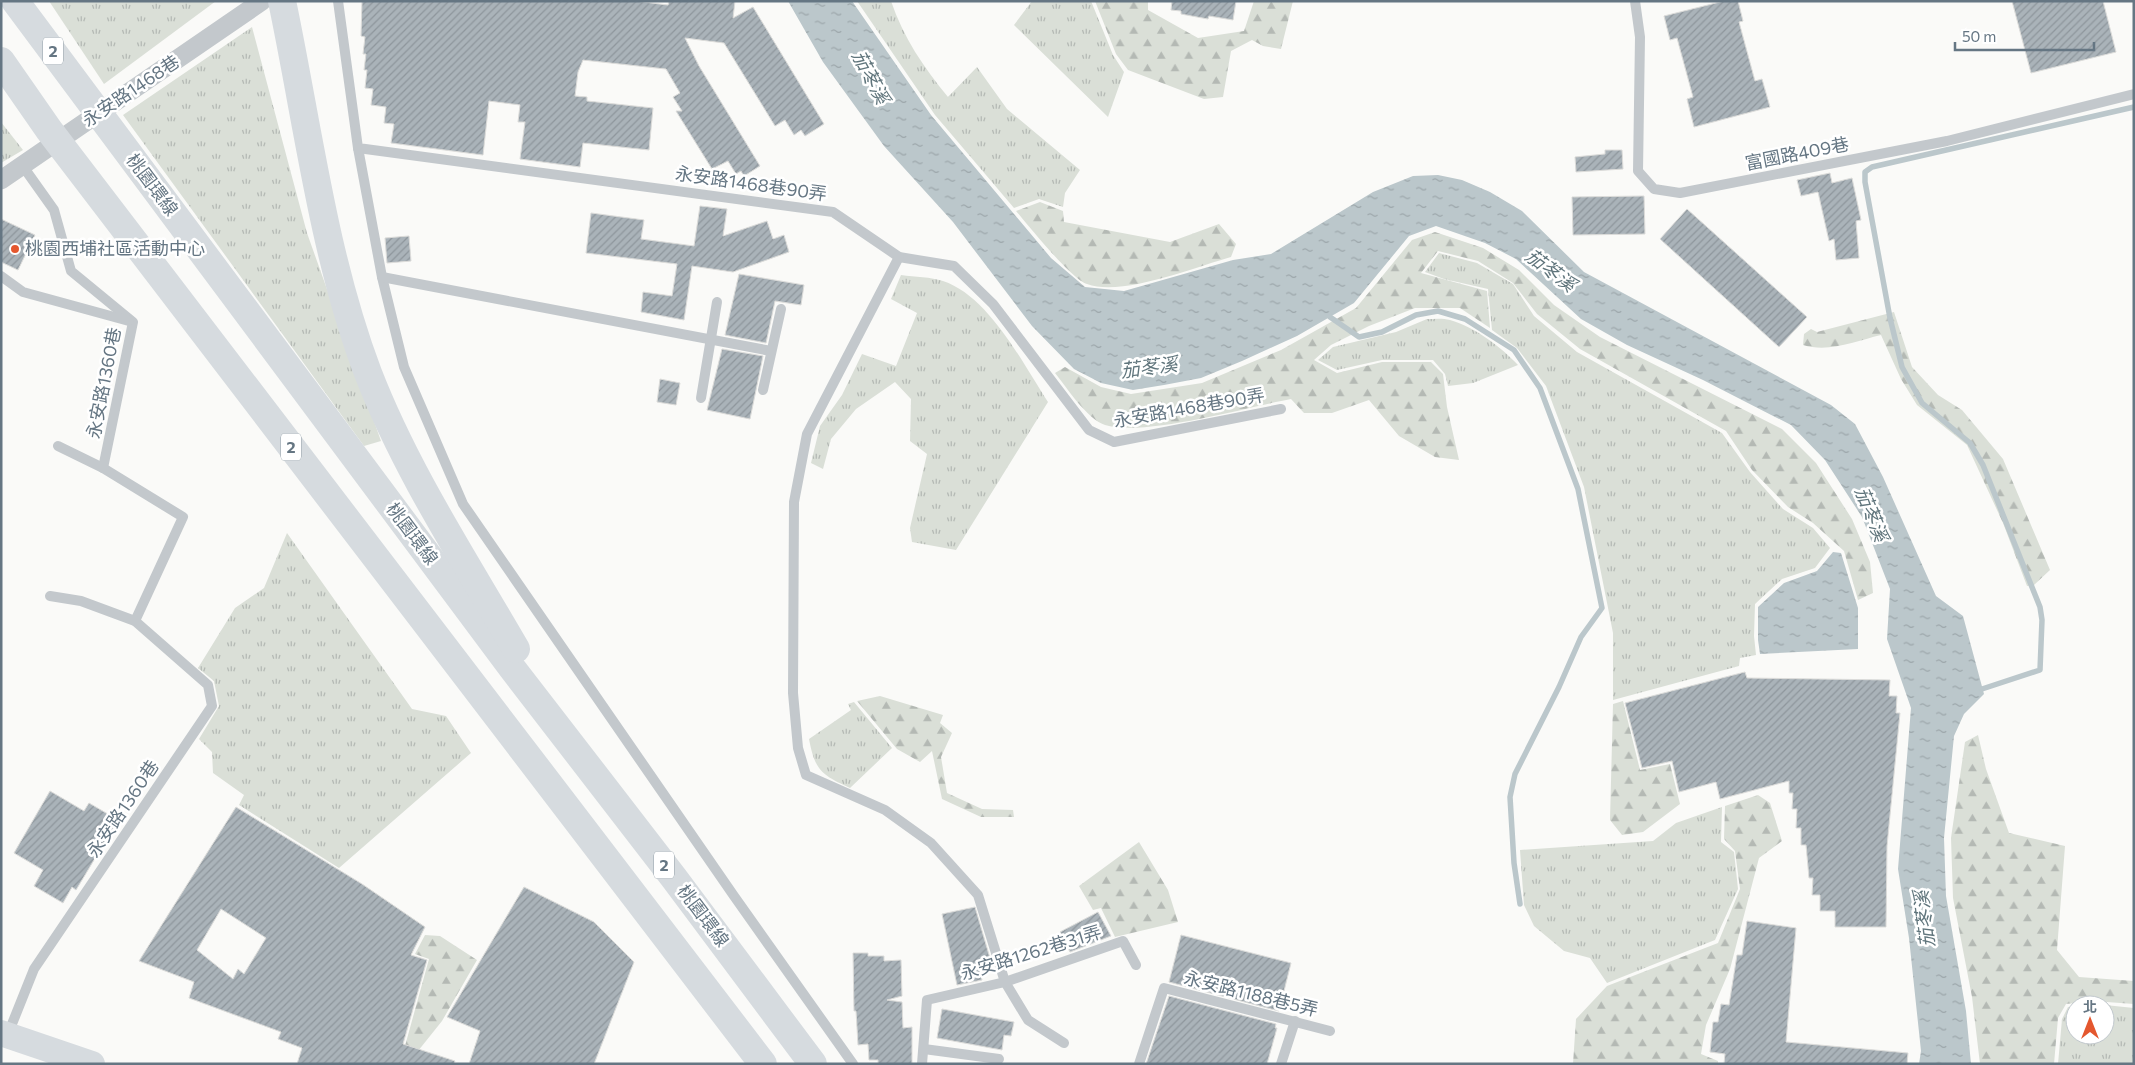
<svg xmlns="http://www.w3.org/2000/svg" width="2135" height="1065" font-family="Commissioner,'Noto Sans TC',sans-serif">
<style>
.grass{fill:url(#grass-tufts)}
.forest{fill:url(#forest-firs)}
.water{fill:url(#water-ripples)}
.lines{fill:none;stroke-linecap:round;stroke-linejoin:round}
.stream{stroke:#bbc7cb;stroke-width:5.5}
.building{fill:url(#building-hatch);stroke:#dcdcda;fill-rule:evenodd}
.lane{stroke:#c3c8cc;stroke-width:10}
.street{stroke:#c3c8cc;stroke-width:19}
.secondary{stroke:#d6dbdf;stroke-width:26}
.highway{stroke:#d6dbdf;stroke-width:28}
.poi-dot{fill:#e4572e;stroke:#fff;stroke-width:2}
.labels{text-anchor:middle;stroke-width:5;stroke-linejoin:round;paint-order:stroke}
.shield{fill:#fff;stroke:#939fa8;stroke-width:1}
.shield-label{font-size:16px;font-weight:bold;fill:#657683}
.street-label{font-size:18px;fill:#657683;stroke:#fff}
.poi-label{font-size:18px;fill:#657683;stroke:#fff;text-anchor:start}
.water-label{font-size:19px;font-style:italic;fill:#60757c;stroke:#fff}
</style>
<defs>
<pattern id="grass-tufts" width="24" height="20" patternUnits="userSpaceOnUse" patternTransform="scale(1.25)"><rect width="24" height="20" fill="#dadfd7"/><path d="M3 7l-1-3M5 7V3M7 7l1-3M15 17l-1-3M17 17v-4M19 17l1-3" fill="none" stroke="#b4b9b4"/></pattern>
<pattern id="forest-firs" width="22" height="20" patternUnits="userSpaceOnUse" patternTransform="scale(1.25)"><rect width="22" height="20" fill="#dadfd7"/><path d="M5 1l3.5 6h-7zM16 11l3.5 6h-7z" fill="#b4b9b4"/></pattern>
<pattern id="water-ripples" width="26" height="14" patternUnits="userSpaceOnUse" patternTransform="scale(1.25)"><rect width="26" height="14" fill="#bbc7cb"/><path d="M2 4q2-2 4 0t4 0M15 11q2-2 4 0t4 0" fill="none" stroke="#9ca6aa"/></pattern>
<pattern id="building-hatch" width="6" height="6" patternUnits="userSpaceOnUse" patternTransform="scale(1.25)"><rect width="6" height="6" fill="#aab3b9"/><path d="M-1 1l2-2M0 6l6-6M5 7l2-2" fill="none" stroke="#8e969c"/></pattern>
</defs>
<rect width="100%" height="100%" fill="#fafaf8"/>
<g class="grass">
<polygon points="49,1 216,1 104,84"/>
<path d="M 857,1 L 891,1 C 903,37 924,68 948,97 L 977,67 L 1007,109 L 1080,170 L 1065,193 L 1063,207 L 1039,199 L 1014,208 L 935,115 Z"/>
<polygon points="1032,1 1091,1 1113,55 1124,72 1108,117 1014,25"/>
<polygon points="252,27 307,233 381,441 364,446 123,115"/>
<polygon points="1,122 23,150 1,163"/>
<polygon points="1439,253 1477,263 1513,284 1534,316 1577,352 1722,433 1750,472 1783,509 1813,528 1830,548 1815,568 1782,579 1755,604 1754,636 1756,655 1740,658 1739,666 1613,700 1613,633 1584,487 1546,386 1517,348 1492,330 1488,289 1444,279 1425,272"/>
<path d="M 901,275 C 915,277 931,277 943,281 C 989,296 1023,364 1048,402 L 956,550 L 912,542 L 910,528 L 927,454 L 910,441 L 911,399 L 895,382 L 856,409 L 831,439 L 823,469 L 811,463 L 820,426 L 842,395 L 862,354 L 896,366 L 917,313 L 891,299 Z"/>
<path d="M 1427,319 C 1434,319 1443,318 1450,320 C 1475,327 1501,347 1518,365 L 1473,383 L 1448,386 L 1445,374 L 1433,360 L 1382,360 L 1337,370 L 1318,360 L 1333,347 L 1396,332 Z"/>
<polygon points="287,533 412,709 446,716 471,753 339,868 239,805 244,795 213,773 212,752 199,739 219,706 214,681 198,668 235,608 264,588"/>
<path d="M 854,702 L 892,748 L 850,788 C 822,775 815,771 809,739 L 851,710 L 848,704 Z"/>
<polygon points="1722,807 1721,842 1734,852 1738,889 1715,940 1607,983 1590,958 1564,951 1534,926 1524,905 1520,850 1653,841 1676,823"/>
<polygon points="2105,1005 2134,1008 2134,1064 2058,1064 2062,1019 2068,1007 2075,1006 2075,1035 2105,1035"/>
</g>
<g class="forest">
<polygon points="1095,1 1148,1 1148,10 1198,38 1244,31 1254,1 1293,1 1281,49 1263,46 1252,40 1231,51 1223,97 1204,99 1128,70 1116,54"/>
<path d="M 1040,202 L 1063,211 L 1064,222 L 1170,242 L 1219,224 L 1236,244 L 1231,257 C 1195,267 1122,297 1087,284 C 1071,279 1029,226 1016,211 Z"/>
<path d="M 1435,232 L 1483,248 L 1519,270 L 1554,305 L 1600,337 L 1782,429 L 1816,463 L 1852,519 L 1870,562 L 1873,593 L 1858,600 L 1844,551 L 1813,523 L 1788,507 L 1752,470 L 1726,431 L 1580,349 L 1537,314 L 1513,283 L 1478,261 L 1438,251 L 1421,273 L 1487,291 L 1490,328 L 1460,308 L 1415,308 L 1369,326 L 1331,345 L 1314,360 L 1337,373 L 1382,362 L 1431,362 L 1443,374 L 1447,407 L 1459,460 L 1435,457 L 1399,436 L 1369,400 L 1332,413 L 1304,413 L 1291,399 C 1247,407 1144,437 1105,425 C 1087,419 1067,388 1055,373 L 1065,367 L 1101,387 L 1131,394 L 1202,383 L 1281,350 L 1356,308 L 1412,240 Z"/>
<path d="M 1894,312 L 1912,367 L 1938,395 L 1962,410 L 2003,459 L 2050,570 L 2034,585 L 2027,586 L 2003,523 L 1967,445 L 1917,405 L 1901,379 L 1881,335 C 1856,341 1829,353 1803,345 L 1804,334 L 1811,329 L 1817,332 Z"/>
<polygon points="880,696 943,715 940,723 952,733 941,757 947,793 982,809 1013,810 1014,817 981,817 942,799 932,751 920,762 897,749 857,701"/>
<polygon points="1623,701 1640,770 1670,764 1680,804 1643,832 1622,835 1610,820 1613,704"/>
<polygon points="1978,735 1986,769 2009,833 2065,846 2057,950 2079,977 2134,981 2134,1004 2093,1001 2066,1004 2058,1018 2054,1064 1980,1064 1972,997 1953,898 1951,838 1965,742"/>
<polygon points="1758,795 1770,803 1782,841 1759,858 1730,969 1706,1025 1701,1054 1718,1061 1718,1064 1573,1064 1576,1019 1607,986 1718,943 1740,889 1735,851 1724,839 1725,806"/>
<polygon points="1139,842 1168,890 1178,922 1115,937 1101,908 1093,910 1079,886"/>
<polygon points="425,935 440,936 477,960 442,1021 418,1051 405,1046 429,959 415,954"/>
</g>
<g class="water">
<polygon points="788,1 852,1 931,115 1051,258 1085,287 1124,291 1233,260 1271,254 1373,192 1413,176 1438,175 1462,180 1490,192 1522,211 1584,272 1831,405 1855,424 1883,477 1936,596 1963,616 1984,694 1964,714 1954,736 1944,838 1946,896 1966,1011 1971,1064 1919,1064 1921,1051 1909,938 1898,869 1911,708 1887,639 1890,589 1862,517 1825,460 1791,425 1703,380 1627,345 1581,319 1516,259 1485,243 1436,226 1409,236 1354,303 1297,336 1242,361 1201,378 1164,385 1133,390 1101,383 1074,369 1032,326 953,222 884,146 823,62"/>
<polygon points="1833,552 1841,553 1858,608 1858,649 1760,654 1758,640 1758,607 1784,583 1817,571"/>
</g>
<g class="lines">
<g class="stream">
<polyline points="1330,317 1359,337 1382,332 1416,315 1438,311 1465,319 1514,350 1540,388 1578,489 1602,608 1581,637 1559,687 1515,774 1510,797 1514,863 1520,904"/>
<polyline points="1982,689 2040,670 2042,620 2040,607 1983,465 1970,443 1922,403 1902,367 1890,318 1865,182 1865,172 1872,167 2134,107"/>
</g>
</g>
<g class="building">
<polygon points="362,1 635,1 668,5 669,1 735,1 733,18 753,7 824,124 805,136 801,130 794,135 785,120 775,126 724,43 685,38 699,66 760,166 744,176 741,171 736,174 728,161 712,169 676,111 682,111 673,97 680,93 666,69 583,60 578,72 575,96 587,97 587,101 653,108 649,150 583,143 580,167 520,159 525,122 518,122 520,105 489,101 483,155 391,143 394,124 384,123 386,107 371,105 373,89 365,88 367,70 364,70 366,54 363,54 365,37 361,36"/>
<polygon points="1172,1 1236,1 1233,20 1209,16 1208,19 1181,14 1181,11 1171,10"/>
<polygon points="1724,1 1738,1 1743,21 1739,22 1755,81 1762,79 1770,107 1694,127 1687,99 1693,97 1677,38 1670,40 1664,16"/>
<polygon points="2012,1 2103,1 2116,52 2031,73"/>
<polygon points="1605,150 1622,150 1623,169 1576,172 1575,157 1605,154"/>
<polygon points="1830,173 1832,183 1852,178 1861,220 1856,221 1859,258 1836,260 1834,239 1829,241 1818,192 1801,196 1797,180"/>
<polygon points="1644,196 1645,234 1573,235 1572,197"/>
<polygon points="700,206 727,209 723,236 767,221 773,239 784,235 789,252 733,272 692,266 684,320 641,312 643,292 672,296 677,264 586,253 591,213 644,220 641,239 694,246"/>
<polygon points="1687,209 1807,317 1779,347 1660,239"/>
<polygon points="1,219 35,235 18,270 1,262"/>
<polygon points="409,236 411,261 387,263 385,238"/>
<polygon points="739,274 804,285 801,305 775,301 766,343 725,335"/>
<polygon points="722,349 763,356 750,419 707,410"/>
<polygon points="660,379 680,383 676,405 657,402"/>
<polygon points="1745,672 1747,678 1890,680 1889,696 1897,696 1896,713 1900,713 1887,846 1886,927 1835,927 1835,911 1820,911 1820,895 1812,895 1813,878 1809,878 1806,845 1801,845 1801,828 1796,828 1797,809 1792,809 1793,793 1789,793 1789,781 1720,799 1716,782 1679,792 1672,761 1642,768 1625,703"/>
<polygon points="50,791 84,811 89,803 118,820 76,890 72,887 63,903 34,886 43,870 14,853"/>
<path d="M 236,807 L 362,884 L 425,927 L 411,955 L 427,960 L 403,1044 L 455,1061 L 454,1064 L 297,1064 L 302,1048 L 278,1039 L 281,1032 L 189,998 L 194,982 L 139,961 ZM 221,909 L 266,938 L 244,974 L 238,969 L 233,979 L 197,950 Z"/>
<polygon points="524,887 594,922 634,962 594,1064 469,1064 480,1031 447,1017"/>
<polygon points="975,907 992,965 979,968 982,980 957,985 942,914"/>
<polygon points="1098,912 1111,936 1070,952 1060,932"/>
<polygon points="1747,921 1796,928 1786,1042 1908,1053 1907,1064 1724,1064 1725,1054 1710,1052 1713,1022 1718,1022 1721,1004 1729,1005 1737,955 1742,955"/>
<polygon points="1181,935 1291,963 1279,1011 1169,982"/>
<polygon points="853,953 868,953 868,956 884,956 884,961 901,960 902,996 887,1000 902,1002 903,1028 912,1027 912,1064 878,1064 878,1060 869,1060 868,1044 858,1045 856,1011 854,1011"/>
<polygon points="1169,996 1276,1024 1275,1028 1277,1028 1267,1064 1146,1064"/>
<polygon points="942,1009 1014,1022 1011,1036 1004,1035 1002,1050 937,1038"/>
</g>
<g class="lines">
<g class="lane">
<polyline points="338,1 358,148 833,212 899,257 954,266 993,304 1089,430 1114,442 1281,409"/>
<polyline points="1635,1 1640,37 1638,171 1654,189 1680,193 1947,141 2134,94"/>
<polyline points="358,148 382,277 404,367 463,504 734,896 853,1064"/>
<polyline points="22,165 54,210 71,271 133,322 103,468"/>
<polyline points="899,257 807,434 794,502 793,693 798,748 806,775 885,810 931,843 978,895 1005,982 1028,1020 1064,1043"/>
<polyline points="1,276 23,292 129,321"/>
<polyline points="382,277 771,351"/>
<polyline points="763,390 781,309"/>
<polyline points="701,398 717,302"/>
<polyline points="58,446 103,468 183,517 135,621"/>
<polyline points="8,1034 34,969 212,706 208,685 135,621 81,601 50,596"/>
<polyline points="924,1049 999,1059"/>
<polyline points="922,1064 927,1000 1005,982 1123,941 1136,965"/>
<polyline points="1139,1064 1164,988 1330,1031"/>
<polyline points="1281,1064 1295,1021"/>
</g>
<polyline class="street" points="1,180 262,1"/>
<polyline class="secondary" points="1,1033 92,1064"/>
<g class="highway">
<polyline points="15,1 512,668 674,878 813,1064"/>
<path d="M 282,1 C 308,125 323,254 368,373 C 406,471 464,559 516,649"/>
<polyline points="1,61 49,130 763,1064"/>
</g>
</g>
<circle class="poi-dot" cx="15" cy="249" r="5"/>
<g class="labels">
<g class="shield">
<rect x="43" y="37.5" width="20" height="27" rx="4"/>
<rect x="281" y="433.5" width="20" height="27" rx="4"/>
<rect x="654" y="851.5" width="20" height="27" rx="4"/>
</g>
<g class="shield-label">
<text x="53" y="57">2</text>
<text x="291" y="453">2</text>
<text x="664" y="871">2</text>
</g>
<g class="street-label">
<text transform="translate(131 91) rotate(-34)" y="6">永安路1468巷</text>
<text transform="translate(1797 154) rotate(-11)" y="6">富國路409巷</text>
<text transform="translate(751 184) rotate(8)" y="6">永安路1468巷90弄</text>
<text transform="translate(152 185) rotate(53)" y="6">桃園環線</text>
<text transform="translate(104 383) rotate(-79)" y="6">永安路1360巷</text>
<text transform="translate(1189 408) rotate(-10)" y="6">永安路1468巷90弄</text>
<text transform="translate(412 534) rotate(53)" y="6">桃園環線</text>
<text transform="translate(123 809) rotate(-56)" y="6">永安路1360巷</text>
<text transform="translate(703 916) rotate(53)" y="6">桃園環線</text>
<text transform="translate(1031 953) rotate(-17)" y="6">永安路1262巷31弄</text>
<text transform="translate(1251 994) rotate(14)" y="6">永安路1188巷5弄</text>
</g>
<g class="poi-label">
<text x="25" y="255">桃園西埔社區活動中心</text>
</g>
<g class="water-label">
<text transform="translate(871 77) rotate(62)" y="7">茄苳溪</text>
<text transform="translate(1551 270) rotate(37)" y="7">茄苳溪</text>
<text transform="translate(1149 367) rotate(-7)" y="7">茄苳溪</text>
<text transform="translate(1872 514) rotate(68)" y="7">茄苳溪</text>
<text transform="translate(1924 919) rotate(-97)" y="7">茄苳溪</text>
</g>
</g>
<rect width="2135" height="1065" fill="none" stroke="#657683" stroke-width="5"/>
<g transform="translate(2090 1020)"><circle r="24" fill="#ffffff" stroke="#c1c8cd"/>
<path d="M0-4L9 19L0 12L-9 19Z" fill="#e4572e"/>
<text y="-8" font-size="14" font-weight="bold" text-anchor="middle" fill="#657683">北</text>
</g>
<path d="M1955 42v8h139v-8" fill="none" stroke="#657683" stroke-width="2.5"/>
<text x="1962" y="42" font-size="15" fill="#657683" stroke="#ffffff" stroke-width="4" paint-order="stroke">50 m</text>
</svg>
